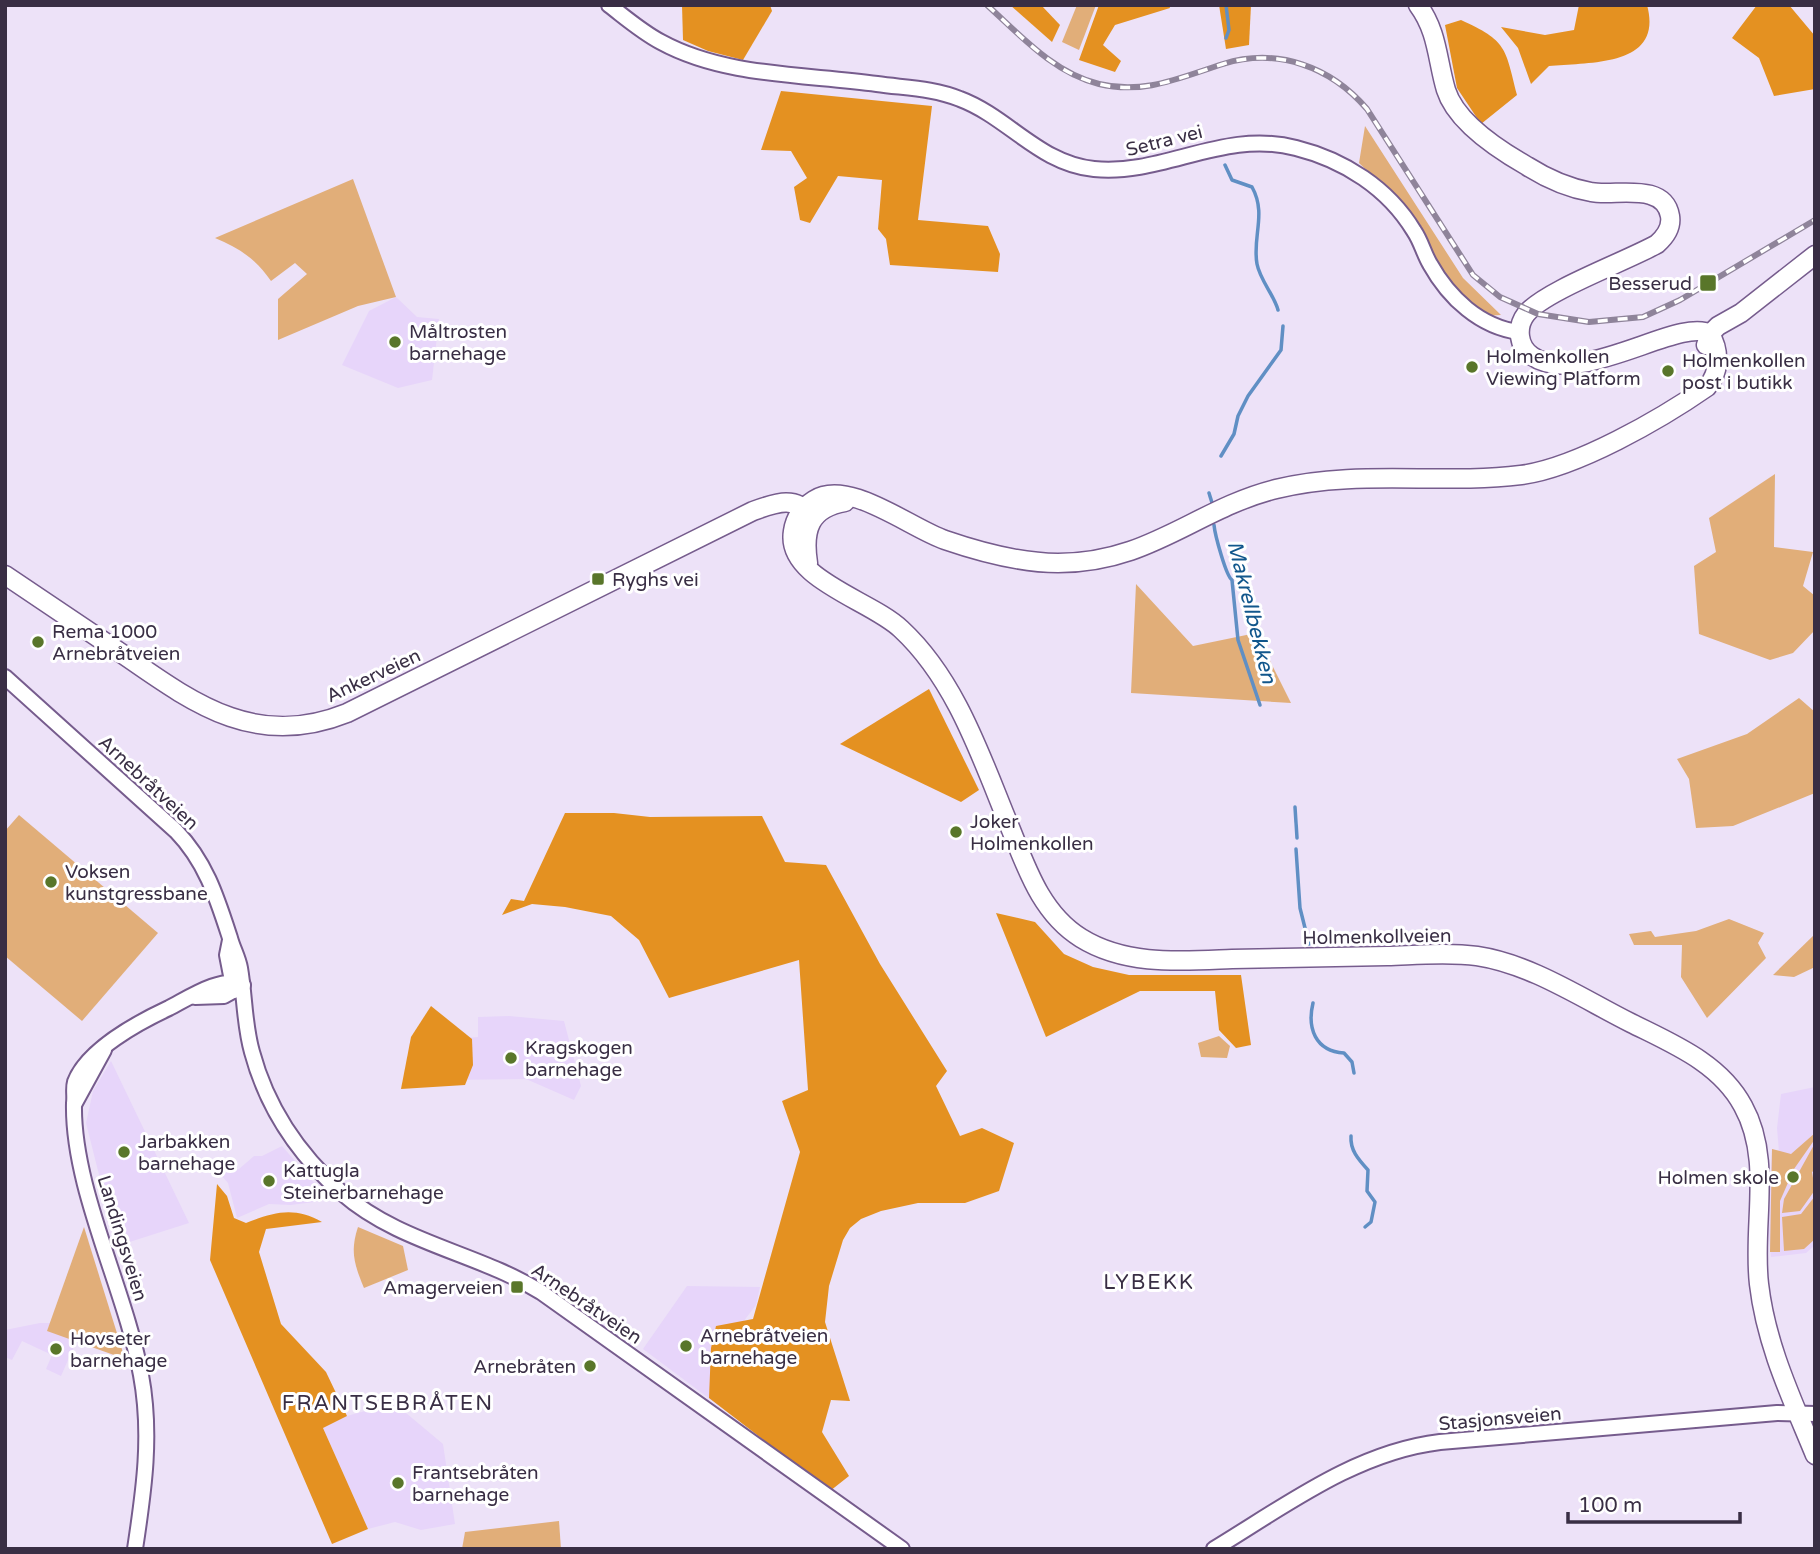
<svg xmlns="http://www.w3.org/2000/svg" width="1820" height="1554" font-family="'Varela Round',sans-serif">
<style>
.built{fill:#e7d5fa}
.green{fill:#e1ae79}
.forest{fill:#e49121}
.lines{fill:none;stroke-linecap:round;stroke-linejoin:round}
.stream{stroke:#608fc4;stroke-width:3.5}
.minor-casing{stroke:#765c8d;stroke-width:18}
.major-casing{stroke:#765c8d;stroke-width:21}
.minor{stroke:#fff;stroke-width:14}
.major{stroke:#fff;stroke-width:18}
.rail-casing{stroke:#8f849a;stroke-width:6}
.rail{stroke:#fff;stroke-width:3.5;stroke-dasharray:10;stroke-linecap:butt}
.poi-dot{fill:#59762a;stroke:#fff;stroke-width:2.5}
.labels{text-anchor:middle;stroke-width:6;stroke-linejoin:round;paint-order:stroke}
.street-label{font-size:19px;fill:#392e44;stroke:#fff}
.poi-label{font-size:19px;fill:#392e44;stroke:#fff;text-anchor:start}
.water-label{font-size:21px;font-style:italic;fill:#12578c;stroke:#fff}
.neighbourhood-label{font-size:21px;letter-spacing:2px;fill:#392e44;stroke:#fff}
</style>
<rect width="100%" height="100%" fill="#ede2f8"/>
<g class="built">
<polygon points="396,297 417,317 439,319 432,380 398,388 342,365 369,311"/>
<polygon points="509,1016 564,1021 581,1086 574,1100 526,1079 444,1080 466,1038 478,1037 478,1017"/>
<polygon points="111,1061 189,1223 117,1246 86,1123 93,1091"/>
<polygon points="1815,1087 1815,1245 1806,1253 1771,1257 1768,1229 1772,1149 1779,1152 1777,1128 1781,1094"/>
<polygon points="282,1146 329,1200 291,1205 269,1204 237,1218 228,1183 220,1174 239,1169 254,1156 262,1156"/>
<polygon points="687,1286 760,1287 756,1305 727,1343 718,1405 643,1349"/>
<polygon points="40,1323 52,1323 71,1332 75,1344 61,1376 46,1369 52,1355 22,1341 12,1360 5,1357 5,1330"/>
<polygon points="394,1403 443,1444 455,1524 421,1530 395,1522 368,1529 323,1428 347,1416"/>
</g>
<g class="green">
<polygon points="1077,5 1096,5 1079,50 1062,42"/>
<polygon points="1365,126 1463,278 1501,315 1483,316 1454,290 1376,179 1359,163"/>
<path d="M 353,179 L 396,297 L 358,306 L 278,340 L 278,299 L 307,274 L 295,263 L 271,281 C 256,259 239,248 215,238 Z"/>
<polygon points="1775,474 1774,547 1813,552 1803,586 1815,596 1815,630 1793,653 1770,660 1699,634 1694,566 1716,552 1709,518"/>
<polygon points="1136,584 1193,646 1256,633 1291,703 1131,693"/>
<polygon points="1799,698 1815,712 1815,793 1733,826 1696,828 1689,779 1677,759 1747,734"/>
<polygon points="19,815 158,933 82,1021 5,956 5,831"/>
<polygon points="1729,919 1764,933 1758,943 1766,958 1707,1018 1681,977 1682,945 1634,945 1629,934 1651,931 1655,937 1696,931"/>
<polygon points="1815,934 1815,967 1794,977 1773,975"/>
<polygon points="1219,1036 1230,1046 1227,1058 1201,1057 1198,1043"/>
<polygon points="1815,1133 1815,1139 1794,1169 1780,1201 1780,1252 1770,1252 1772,1149 1791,1154"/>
<polygon points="1815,1143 1815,1170 1812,1172 1815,1190 1800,1211 1782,1213 1784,1199"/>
<polygon points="1815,1196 1815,1239 1804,1249 1784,1251 1782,1217 1801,1214"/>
<polygon points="84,1227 125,1359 47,1331"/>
<path d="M 358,1227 L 403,1246 L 408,1270 L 364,1288 C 354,1264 350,1251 358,1227 Z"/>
<polygon points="559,1521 561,1549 462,1549 465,1532"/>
</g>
<g class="forest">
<polygon points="682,5 770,5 772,11 743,60 708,51 683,40"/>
<polygon points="1010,5 1041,5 1060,25 1052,42"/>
<polygon points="1099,5 1169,5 1170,8 1115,25 1103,45 1121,61 1115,72 1079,60"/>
<polygon points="1219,5 1251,5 1249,45 1226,49"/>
<path d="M 1579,5 L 1647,5 C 1664,67 1590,62 1549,66 L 1531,84 L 1518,48 L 1501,27 L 1545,35 L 1574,30 Z"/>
<polygon points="1757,5 1789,5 1815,36 1815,89 1774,96 1759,58 1732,38"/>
<path d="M 1461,20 C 1507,41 1505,47 1517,95 L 1481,124 L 1457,88 L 1445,25 Z"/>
<polygon points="781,91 932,106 918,220 988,226 1000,254 998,272 890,265 886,239 878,229 882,180 838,176 810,223 800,220 794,187 807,178 791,151 761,150"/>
<polygon points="929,689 979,790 961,802 840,744"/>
<polygon points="565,813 614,813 650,817 762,816 785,862 826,865 880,964 947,1071 936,1086 960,1136 982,1128 1014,1143 999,1191 965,1203 918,1203 881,1211 861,1219 850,1228 843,1240 829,1286 825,1322 850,1401 831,1400 822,1432 849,1476 830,1491 709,1398 711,1348 716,1326 753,1319 800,1152 782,1101 808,1090 799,960 669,998 639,940 611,916 565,907 532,904 502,915 511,899 524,901"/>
<polygon points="996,913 1035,922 1064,954 1093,967 1129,975 1241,975 1251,1045 1236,1048 1219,1030 1215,991 1140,991 1046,1037"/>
<polygon points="431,1006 472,1039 473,1065 465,1085 401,1089 411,1037"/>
<path d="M 217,1184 L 227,1196 L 234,1218 L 246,1223 C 274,1212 294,1206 322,1222 L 266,1229 L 259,1252 L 281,1324 L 326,1372 L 347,1416 L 323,1428 L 368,1529 L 332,1544 L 210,1260 Z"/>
</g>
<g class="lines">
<g class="stream">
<polyline points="1226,38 1229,30 1226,5"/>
<path d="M 1225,165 L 1232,180 L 1252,187 C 1267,214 1252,237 1257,264 C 1260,280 1274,295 1278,310"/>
<polyline points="1221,456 1234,434 1238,416 1248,396 1281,350 1283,326"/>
<polyline points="1209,493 1213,506"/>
<path d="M 1214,525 C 1215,535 1226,576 1232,580 L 1238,640 L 1260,705"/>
<polyline points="1295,807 1297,838"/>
<polyline points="1296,849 1300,908 1309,944"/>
<path d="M 1313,1003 C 1307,1028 1315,1051 1344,1053 L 1352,1062 L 1354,1073"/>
<path d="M 1351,1136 C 1350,1150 1358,1159 1368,1170 L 1367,1191 L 1375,1202 L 1371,1222 L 1365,1227"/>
</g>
<g class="minor-casing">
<g id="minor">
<path d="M 609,5 C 626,18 642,32 661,42 C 725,77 806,74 877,84 C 905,88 933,88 960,99 C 1008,117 1040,164 1094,169 C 1164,176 1223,129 1296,148 C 1344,160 1388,188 1414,231 C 1421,241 1424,254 1430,264 C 1449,298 1480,327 1519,332"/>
<path d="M 5,677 L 176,831 C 206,862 217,898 230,938 C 233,949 238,957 240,968 C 245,997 244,1024 252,1052 C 267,1108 299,1155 342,1193 C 399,1243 478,1253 541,1292 L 902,1549"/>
<polyline points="230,940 227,955 234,991"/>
<polyline points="195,997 224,996 242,986"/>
<polyline points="75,1103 104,1050"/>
<path d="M 135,1549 C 144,1490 152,1434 141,1375 C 125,1288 72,1188 74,1103 C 75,1095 73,1089 75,1082 C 87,1050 139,1022 169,1008 C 187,999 222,975 243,985"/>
<path d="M 1214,1549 C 1285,1506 1356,1452 1440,1442 L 1777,1413 L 1815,1414"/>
</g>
</g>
<g class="major-casing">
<g id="major">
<path d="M 1418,5 C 1438,32 1437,60 1446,90 C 1456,122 1499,150 1527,166 C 1546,178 1568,188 1591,192 C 1614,197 1664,181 1670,216 C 1672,228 1665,237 1657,244 C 1627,261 1544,291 1526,314 C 1516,327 1518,347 1532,356 C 1579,389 1680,316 1710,334 C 1720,350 1720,373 1707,387 C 1661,419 1576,468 1521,475 C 1441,485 1356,469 1276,489 C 1196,509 1150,563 1058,563 C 1020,563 980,552 945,540 C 910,528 848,478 814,500 C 803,507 795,518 793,531 C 785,579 871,600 901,629 C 955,679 980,754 1007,820 C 1025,863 1039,912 1081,938 C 1126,966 1181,961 1232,959 C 1284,958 1335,957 1387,956 C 1417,955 1448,952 1477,956 C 1531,964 1583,999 1631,1023 C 1673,1044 1720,1063 1743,1106 C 1773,1160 1752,1224 1759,1284 C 1766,1345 1792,1399 1815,1455"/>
<polyline points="1706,345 1710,334 1718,326 1741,313 1815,255"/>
<path d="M 808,563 C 803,531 809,508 845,502"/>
<path d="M 5,575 C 44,601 82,627 121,653 C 193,703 255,750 347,713 L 753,511 C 775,503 799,494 811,519"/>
</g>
</g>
<use href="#minor" class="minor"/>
<use href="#major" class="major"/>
<g class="rail-casing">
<path id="rail" d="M 987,5 C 1021,36 1054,73 1099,84 C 1145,95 1181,77 1223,64 C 1278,47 1331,67 1367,109 L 1473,275 L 1500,297 L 1538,314 L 1589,322 L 1643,317 L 1680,300 L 1815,220"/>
</g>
<use href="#rail" class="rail"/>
</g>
<g class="poi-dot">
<rect x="1699" y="274" width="18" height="18" rx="3.5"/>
<circle cx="395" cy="342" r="7"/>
<circle cx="1472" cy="367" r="7"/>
<circle cx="1668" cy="371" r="7"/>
<rect x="591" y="572" width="14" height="14" rx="3.5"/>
<circle cx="38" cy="642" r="7"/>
<circle cx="956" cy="832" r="7"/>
<circle cx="51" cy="882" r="7"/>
<circle cx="511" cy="1058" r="7"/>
<circle cx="124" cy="1152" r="7"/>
<circle cx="1793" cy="1177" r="7"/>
<circle cx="269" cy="1181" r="7"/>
<rect x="510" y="1280" width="14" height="14" rx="3.5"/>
<circle cx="686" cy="1346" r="7"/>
<circle cx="56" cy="1349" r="7"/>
<circle cx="590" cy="1366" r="7"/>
<circle cx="398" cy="1483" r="7"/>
</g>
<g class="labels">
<g class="street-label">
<text transform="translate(1164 140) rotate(-14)" y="7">Setra vei</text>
<text transform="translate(373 675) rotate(-25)" y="7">Ankerveien</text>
<text transform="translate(149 782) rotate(43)" y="7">Arnebråtveien</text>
<text transform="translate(1377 936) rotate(-1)" y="7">Holmenkollveien</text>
<text transform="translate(123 1238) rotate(73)" y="7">Landingsveien</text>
<text transform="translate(587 1303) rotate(34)" y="7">Arnebråtveien</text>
<text transform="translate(1500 1418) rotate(-5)" y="7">Stasjonsveien</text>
</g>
<g class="poi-label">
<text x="1692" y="290" text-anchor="end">Besserud</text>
<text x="409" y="338">Måltrosten<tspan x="409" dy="22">barnehage</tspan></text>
<text x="1486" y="363">Holmenkollen<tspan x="1486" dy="22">Viewing Platform</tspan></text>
<text x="1682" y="367">Holmenkollen<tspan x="1682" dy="22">post i butikk</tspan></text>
<text x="612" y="586">Ryghs vei</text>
<text x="52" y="638">Rema 1000<tspan x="52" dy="22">Arnebråtveien</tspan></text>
<text x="970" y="828">Joker<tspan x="970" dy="22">Holmenkollen</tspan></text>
<text x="65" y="878">Voksen<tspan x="65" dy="22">kunstgressbane</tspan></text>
<text x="525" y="1054">Kragskogen<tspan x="525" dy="22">barnehage</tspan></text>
<text x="138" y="1148">Jarbakken<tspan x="138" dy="22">barnehage</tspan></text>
<text x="283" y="1177">Kattugla<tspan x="283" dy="22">Steinerbarnehage</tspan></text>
<text x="1779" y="1184" text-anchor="end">Holmen skole</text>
<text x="503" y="1294" text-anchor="end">Amagerveien</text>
<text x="700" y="1342">Arnebråtveien<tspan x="700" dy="22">barnehage</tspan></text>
<text x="70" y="1345">Hovseter<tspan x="70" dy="22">barnehage</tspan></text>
<text x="576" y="1373" text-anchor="end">Arnebråten</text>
<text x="412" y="1479">Frantsebråten<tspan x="412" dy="22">barnehage</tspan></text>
</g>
<g class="water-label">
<text transform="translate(1252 612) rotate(76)" y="7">Makrellbekken</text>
</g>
<g class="neighbourhood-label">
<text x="1149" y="1289">LYBEKK</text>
<text x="388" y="1410">FRANTSEBRÅTEN</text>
</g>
</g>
<rect width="1820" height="1554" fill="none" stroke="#392e44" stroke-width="14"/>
<path d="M1568 1512v10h172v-10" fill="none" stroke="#392e44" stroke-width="3.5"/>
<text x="1578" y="1512" font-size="21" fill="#392e44" stroke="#ffffff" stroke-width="5" paint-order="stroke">100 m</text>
</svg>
